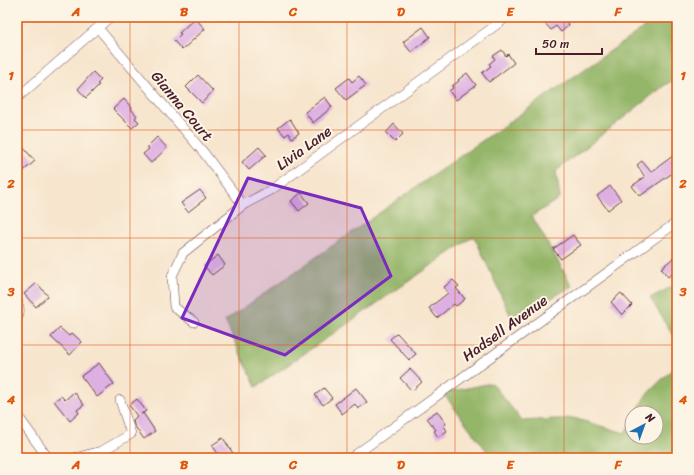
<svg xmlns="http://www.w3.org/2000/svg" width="694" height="475" font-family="Sriracha,sans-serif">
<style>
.forest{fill:#94b669;stroke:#6f6a4a}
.building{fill:#ddafe3}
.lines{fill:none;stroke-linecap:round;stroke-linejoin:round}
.minor-casing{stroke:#643d43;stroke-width:10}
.minor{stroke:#fff;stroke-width:9}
.marked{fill:#7b2cbf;fill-opacity:0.2;stroke:#7b2cbf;stroke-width:3;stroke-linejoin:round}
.grid{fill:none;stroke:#e0560e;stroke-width:1;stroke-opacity:0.55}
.labels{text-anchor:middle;stroke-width:4;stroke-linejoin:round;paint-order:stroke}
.street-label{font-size:15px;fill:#4a1f2b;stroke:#fcf5e5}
.neatline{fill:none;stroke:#e0560e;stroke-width:1.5}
.grid-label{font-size:13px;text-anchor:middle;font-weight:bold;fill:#e0560e}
</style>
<rect width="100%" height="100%" fill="#fcf5e5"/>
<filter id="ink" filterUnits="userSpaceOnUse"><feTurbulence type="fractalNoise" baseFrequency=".025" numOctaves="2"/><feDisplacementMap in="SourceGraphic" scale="8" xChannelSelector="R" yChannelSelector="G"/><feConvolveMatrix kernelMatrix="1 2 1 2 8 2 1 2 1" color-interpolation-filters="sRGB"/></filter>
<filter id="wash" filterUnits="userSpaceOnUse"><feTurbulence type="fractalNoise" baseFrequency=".012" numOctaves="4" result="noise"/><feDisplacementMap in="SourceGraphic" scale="16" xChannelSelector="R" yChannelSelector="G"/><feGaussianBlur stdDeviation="0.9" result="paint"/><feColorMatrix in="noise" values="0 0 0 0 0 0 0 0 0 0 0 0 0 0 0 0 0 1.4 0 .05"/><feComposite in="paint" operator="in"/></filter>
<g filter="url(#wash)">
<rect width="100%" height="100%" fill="#f7e5cd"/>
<g class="forest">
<polygon points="659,17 677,17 677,78 665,85 556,171 560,198 532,216 572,286 513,321 474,236 256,387 225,321"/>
<polygon points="677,284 677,341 650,298"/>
<polygon points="677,365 677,458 492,458 443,393 492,383 522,421 573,418 625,433 632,420 632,437 656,437 656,413 636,413 646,395"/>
</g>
<g id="blocks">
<g class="building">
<polygon points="546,17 562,17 569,25 561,32 556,26 551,30 543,21"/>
<polygon points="195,18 205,29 182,50 174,41 181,34 179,33"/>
<polygon points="423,27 430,37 411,52 403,42"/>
<polygon points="502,50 506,56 508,54 514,63 489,82 482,73 491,66 489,64 495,59 493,56"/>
<polygon points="93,72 101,80 97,84 99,85 86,98 78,89"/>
<polygon points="467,73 476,85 456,100 449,91 453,88 452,86 459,81 458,80"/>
<polygon points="198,75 213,91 202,103 186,87"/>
<polygon points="359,76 366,85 346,100 336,88 349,78 352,82"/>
<polygon points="325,97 332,107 313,123 305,112"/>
<polygon points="124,99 132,108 131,109 137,116 135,118 139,122 132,128 113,109"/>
<polygon points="290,119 299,133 292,138 289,133 285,136 278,128"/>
<polygon points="394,124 403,134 395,142 386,133"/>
<polygon points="157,137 167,148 151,163 143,154 149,149 147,147"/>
<polygon points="22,146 35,161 21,173 17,169 17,151"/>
<polygon points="259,147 266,155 249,170 242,162"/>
<polygon points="677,153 677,168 673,171 674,172 640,196 632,186 645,177 637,165 642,161 651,172"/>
<polygon points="610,186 621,200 608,210 597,196"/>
<polygon points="200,190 206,198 188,212 181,203"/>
<polygon points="301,193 309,203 299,211 291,201"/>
<polygon points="573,235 581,245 561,259 553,249"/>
<polygon points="218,255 225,265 212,275 204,266"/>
<polygon points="677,255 677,270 668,277 661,268"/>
<polygon points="453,280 459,286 456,288 465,299 456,306 454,304 437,318 429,308 448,293 444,287"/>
<polygon points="37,283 48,296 36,307 24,294"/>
<polygon points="621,293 632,305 622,315 611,302"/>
<polygon points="60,328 69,336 72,333 82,342 70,355 51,337"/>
<polygon points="397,333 416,354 409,360 390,339"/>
<polygon points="99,363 114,384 97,397 81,376"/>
<polygon points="410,369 422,382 412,391 400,378"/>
<polygon points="324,388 332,398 323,405 315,395"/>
<polygon points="356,388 367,402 358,409 355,404 342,414 335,404"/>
<polygon points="74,392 84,405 77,410 79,413 70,421 54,401 61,396 65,400"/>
<polygon points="137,399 146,411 141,414 143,413 155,431 144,439 134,425 133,420 137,416 129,405"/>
<polygon points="437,411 446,424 444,426 447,431 438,437 434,431 436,430 427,418"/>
<polygon points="223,438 236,458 221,458 212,445"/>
</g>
</g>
</g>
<g filter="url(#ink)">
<use href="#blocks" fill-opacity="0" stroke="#643d43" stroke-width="1"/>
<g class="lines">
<g class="minor-casing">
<g id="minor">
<polyline points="98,28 204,153 243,205"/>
<polyline points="17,98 110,17"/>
<path d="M 17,300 C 19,306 21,313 17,318"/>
<polyline points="194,322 174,307 172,276 183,253 243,205 271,190 507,17"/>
<polyline points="17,415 48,458"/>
<polyline points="74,458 102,451 131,434 120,400"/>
<polyline points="351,458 677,222"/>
</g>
</g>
<use href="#minor" class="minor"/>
</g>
</g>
<path class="marked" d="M 248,178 L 361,208 L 391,276 L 285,355 L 182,318 Z"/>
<path class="grid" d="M 130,17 L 130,458M 239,17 L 239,458M 347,17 L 347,458M 455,17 L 455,458M 564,17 L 564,458M 17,130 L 677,130M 17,238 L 677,238M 17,345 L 677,345"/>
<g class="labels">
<g class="street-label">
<text transform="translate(182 106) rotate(50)" y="5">Gianna Court</text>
<text transform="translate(304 148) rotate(-36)" y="5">Livia Lane</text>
<text transform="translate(505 328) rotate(-36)" y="5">Hadsell Avenue</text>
</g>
</g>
<rect width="694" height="475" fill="none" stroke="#fcf5e5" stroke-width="44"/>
<g transform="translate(644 425) rotate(41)"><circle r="19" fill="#fcf5e5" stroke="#b59f9b"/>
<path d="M0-3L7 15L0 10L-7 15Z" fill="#1f6fb2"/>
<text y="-6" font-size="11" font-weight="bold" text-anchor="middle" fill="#4a1f2b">N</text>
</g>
<path d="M536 48v6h66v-6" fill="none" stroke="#4a1f2b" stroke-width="2"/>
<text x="542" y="48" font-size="12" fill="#4a1f2b" stroke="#fcf5e5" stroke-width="3" paint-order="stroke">50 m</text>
<rect x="22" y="22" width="650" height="431" class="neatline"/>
<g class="grid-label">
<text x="76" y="16">A</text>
<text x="184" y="16">B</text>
<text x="293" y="16">C</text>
<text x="401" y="16">D</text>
<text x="510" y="16">E</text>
<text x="618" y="16">F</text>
<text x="11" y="80">1</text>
<text x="683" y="80">1</text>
<text x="11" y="188">2</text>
<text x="683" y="188">2</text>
<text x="11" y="296">3</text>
<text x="683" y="296">3</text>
<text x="11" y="404">4</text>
<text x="683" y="404">4</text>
<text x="76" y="469">A</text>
<text x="184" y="469">B</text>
<text x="293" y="469">C</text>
<text x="401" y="469">D</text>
<text x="510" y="469">E</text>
<text x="618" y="469">F</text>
</g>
</svg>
